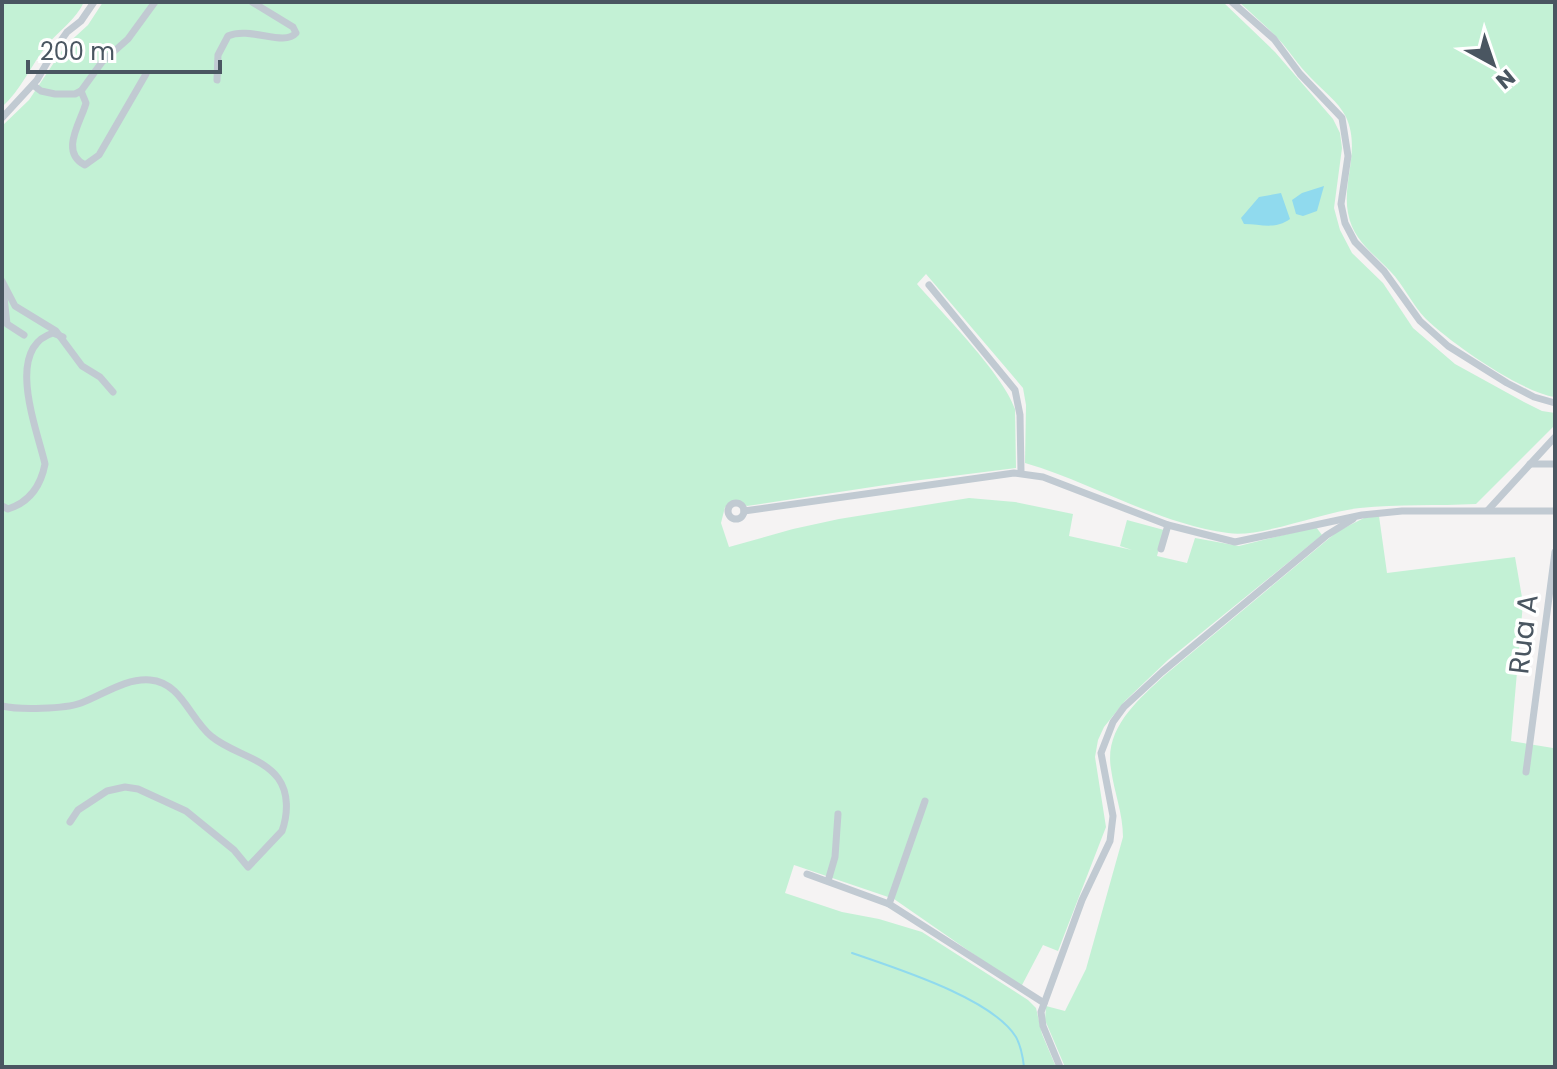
<svg xmlns="http://www.w3.org/2000/svg" width="1557" height="1069" font-family="Poppins,sans-serif">
<style>
.green{fill:#c3f1d5}
.water{fill:#90daee}
.lines{fill:none;stroke-linecap:round;stroke-linejoin:round}
.stream{stroke:#90daee;stroke-width:2}
.minor{stroke:#c1cad2;stroke-width:7}
.labels{text-anchor:middle;stroke-width:7;stroke-linejoin:round;paint-order:stroke}
.street-label{font-size:28px;fill:#4a5661;stroke:#fff}
</style>
<rect width="100%" height="100%" fill="#f5f3f3"/>
<g class="green">
<path d="M 2,2 L 84,2 C 76,19 59,31 47,45 C 31,65 21,90 2,107 Z"/>
<path d="M 103,2 L 1223,2 L 1275,52 L 1333,119 L 1340,133 L 1342,148 L 1334,208 L 1340,230 L 1352,253 L 1383,283 L 1413,328 L 1455,364 L 1524,402 L 1542,411 L 1555,413 L 1555,425 L 1476,504 C 1438,506 1398,504 1360,508 C 1321,512 1262,538 1228,533 C 1155,523 1094,483 1025,463 L 1026,405 L 1023,388 L 926,274 L 917,284 C 943,314 1003,374 1015,409 L 1016,468 L 905,482 L 747,506 L 736,500 L 725,507 L 721,523 L 729,547 L 793,529 L 839,519 L 969,498 L 1015,502 L 1073,514 L 1069,536 L 1132,550 L 1120,546 L 1127,520 L 1164,530 L 1157,556 L 1187,563 L 1195,538 L 1239,546 L 1316,527 L 1322,535 L 1168,660 L 1125,701 L 1104,727 L 1098,740 L 1095,757 L 1106,827 L 1058,951 L 1043,945 L 1021,987 L 894,899 L 794,865 L 785,893 L 842,912 L 879,919 L 922,932 L 1028,1000 L 1036,1008 L 1042,1034 L 1056,1067 L 2,1067 L 2,126 L 29,100 L 65,46 L 88,25 Z"/>
<path d="M 1239,2 L 1555,2 L 1555,397 C 1521,392 1452,344 1426,319 C 1412,305 1404,285 1390,271 C 1372,252 1353,240 1348,213 C 1342,181 1361,150 1346,117 C 1338,101 1322,90 1310,77 C 1300,67 1292,55 1283,44 C 1270,29 1254,16 1239,2 Z"/>
<path d="M 1379,516 L 1387,573 L 1515,557 L 1523,603 L 1511,741 L 1553,748 L 1555,740 L 1555,1067 L 1065,1067 L 1045,1020 L 1046,1006 L 1065,1011 L 1086,969 L 1123,837 C 1123,813 1114,792 1111,769 C 1104,728 1138,700 1165,675 L 1338,531 L 1364,518 Z"/>
</g>
<g class="water">
<polygon points="1324,186 1317,211 1303,216 1296,214 1292,200 1302,193"/>
<path d="M 1281,193 L 1290,219 C 1275,230 1261,224 1244,224 L 1241,218 L 1259,197 Z"/>
</g>
<g class="lines">
<path class="stream" d="M 852,953 C 895,968 992,998 1016,1037 C 1021,1046 1023,1058 1024,1067"/>
<g class="minor">
<polyline points="1232,2 1274,39 1300,74 1342,118 1348,156 1341,204 1345,223 1355,242 1384,271 1420,321 1448,346 1507,383 1534,397 1555,403"/>
<path d="M 217,80 L 218,55 L 228,36 C 250,26 284,47 296,33 L 293,27 L 252,2"/>
<polyline points="33,85 41,91 55,94 75,94 81,91 102,62 128,39 155,2"/>
<path d="M 81,91 L 86,103 C 81,122 59,152 85,165 L 99,155 L 146,74"/>
<polyline points="2,118 37,80 55,49 67,32 81,21 94,2"/>
<polyline points="2,281 15,306 56,331 82,366 100,377 113,392"/>
<polyline points="929,285 1015,390 1020,415 1021,472"/>
<polyline points="3,288 7,324 24,335"/>
<polyline points="1530,464 1555,464"/>
<circle cx="736" cy="511" r="8"/>
<path d="M 2,506 L 8,509 C 30,502 41,485 45,464 C 37,429 4,348 53,333 L 63,337"/>
<polyline points="1488,510 1555,437"/>
<polyline points="744,511 1014,473 1043,477 1168,525 1235,542 1362,515 1402,511 1555,511"/>
<polyline points="1161,549 1168,525"/>
<path d="M 2,706 C 19,710 65,709 81,703 C 103,695 125,678 150,680 C 181,682 190,719 211,736 C 231,753 262,757 278,778 C 289,793 288,814 282,831 L 248,867 L 234,850 L 186,811 L 138,789 L 125,787 L 107,791 L 78,810 L 70,822"/>
<polyline points="1526,772 1555,552"/>
<polyline points="807,874 889,904 1044,1003"/>
<polyline points="828,881 835,857 838,814"/>
<polyline points="889,904 925,801"/>
<polyline points="1060,1067 1043,1026 1041,1012 1082,900 1110,841 1113,816 1101,753 1113,722 1124,707 1162,672 1327,535 1353,519"/>
</g>
</g>
<g class="labels">
<g class="street-label">
<text transform="translate(1523 634) rotate(-83)" y="10">Rua A</text>
</g>
</g>
<rect width="1557" height="1069" fill="none" stroke="#4a5661" stroke-width="8"/>
<g transform="translate(1493 64) rotate(140)" stroke="#ffffff" stroke-width="6" paint-order="stroke">
<path d="M0-6L14 30L0 20L-14 30Z" fill="#4a5661"/>
<text y="-12" font-size="22" font-weight="bold" text-anchor="middle" fill="#4a5661">N</text>
</g>
<path d="M28 60v12h192v-12" fill="none" stroke="#4a5661" stroke-width="4"/>
<text x="40" y="60" font-size="24" fill="#4a5661" stroke="#ffffff" stroke-width="6" paint-order="stroke">200 m</text>
</svg>
